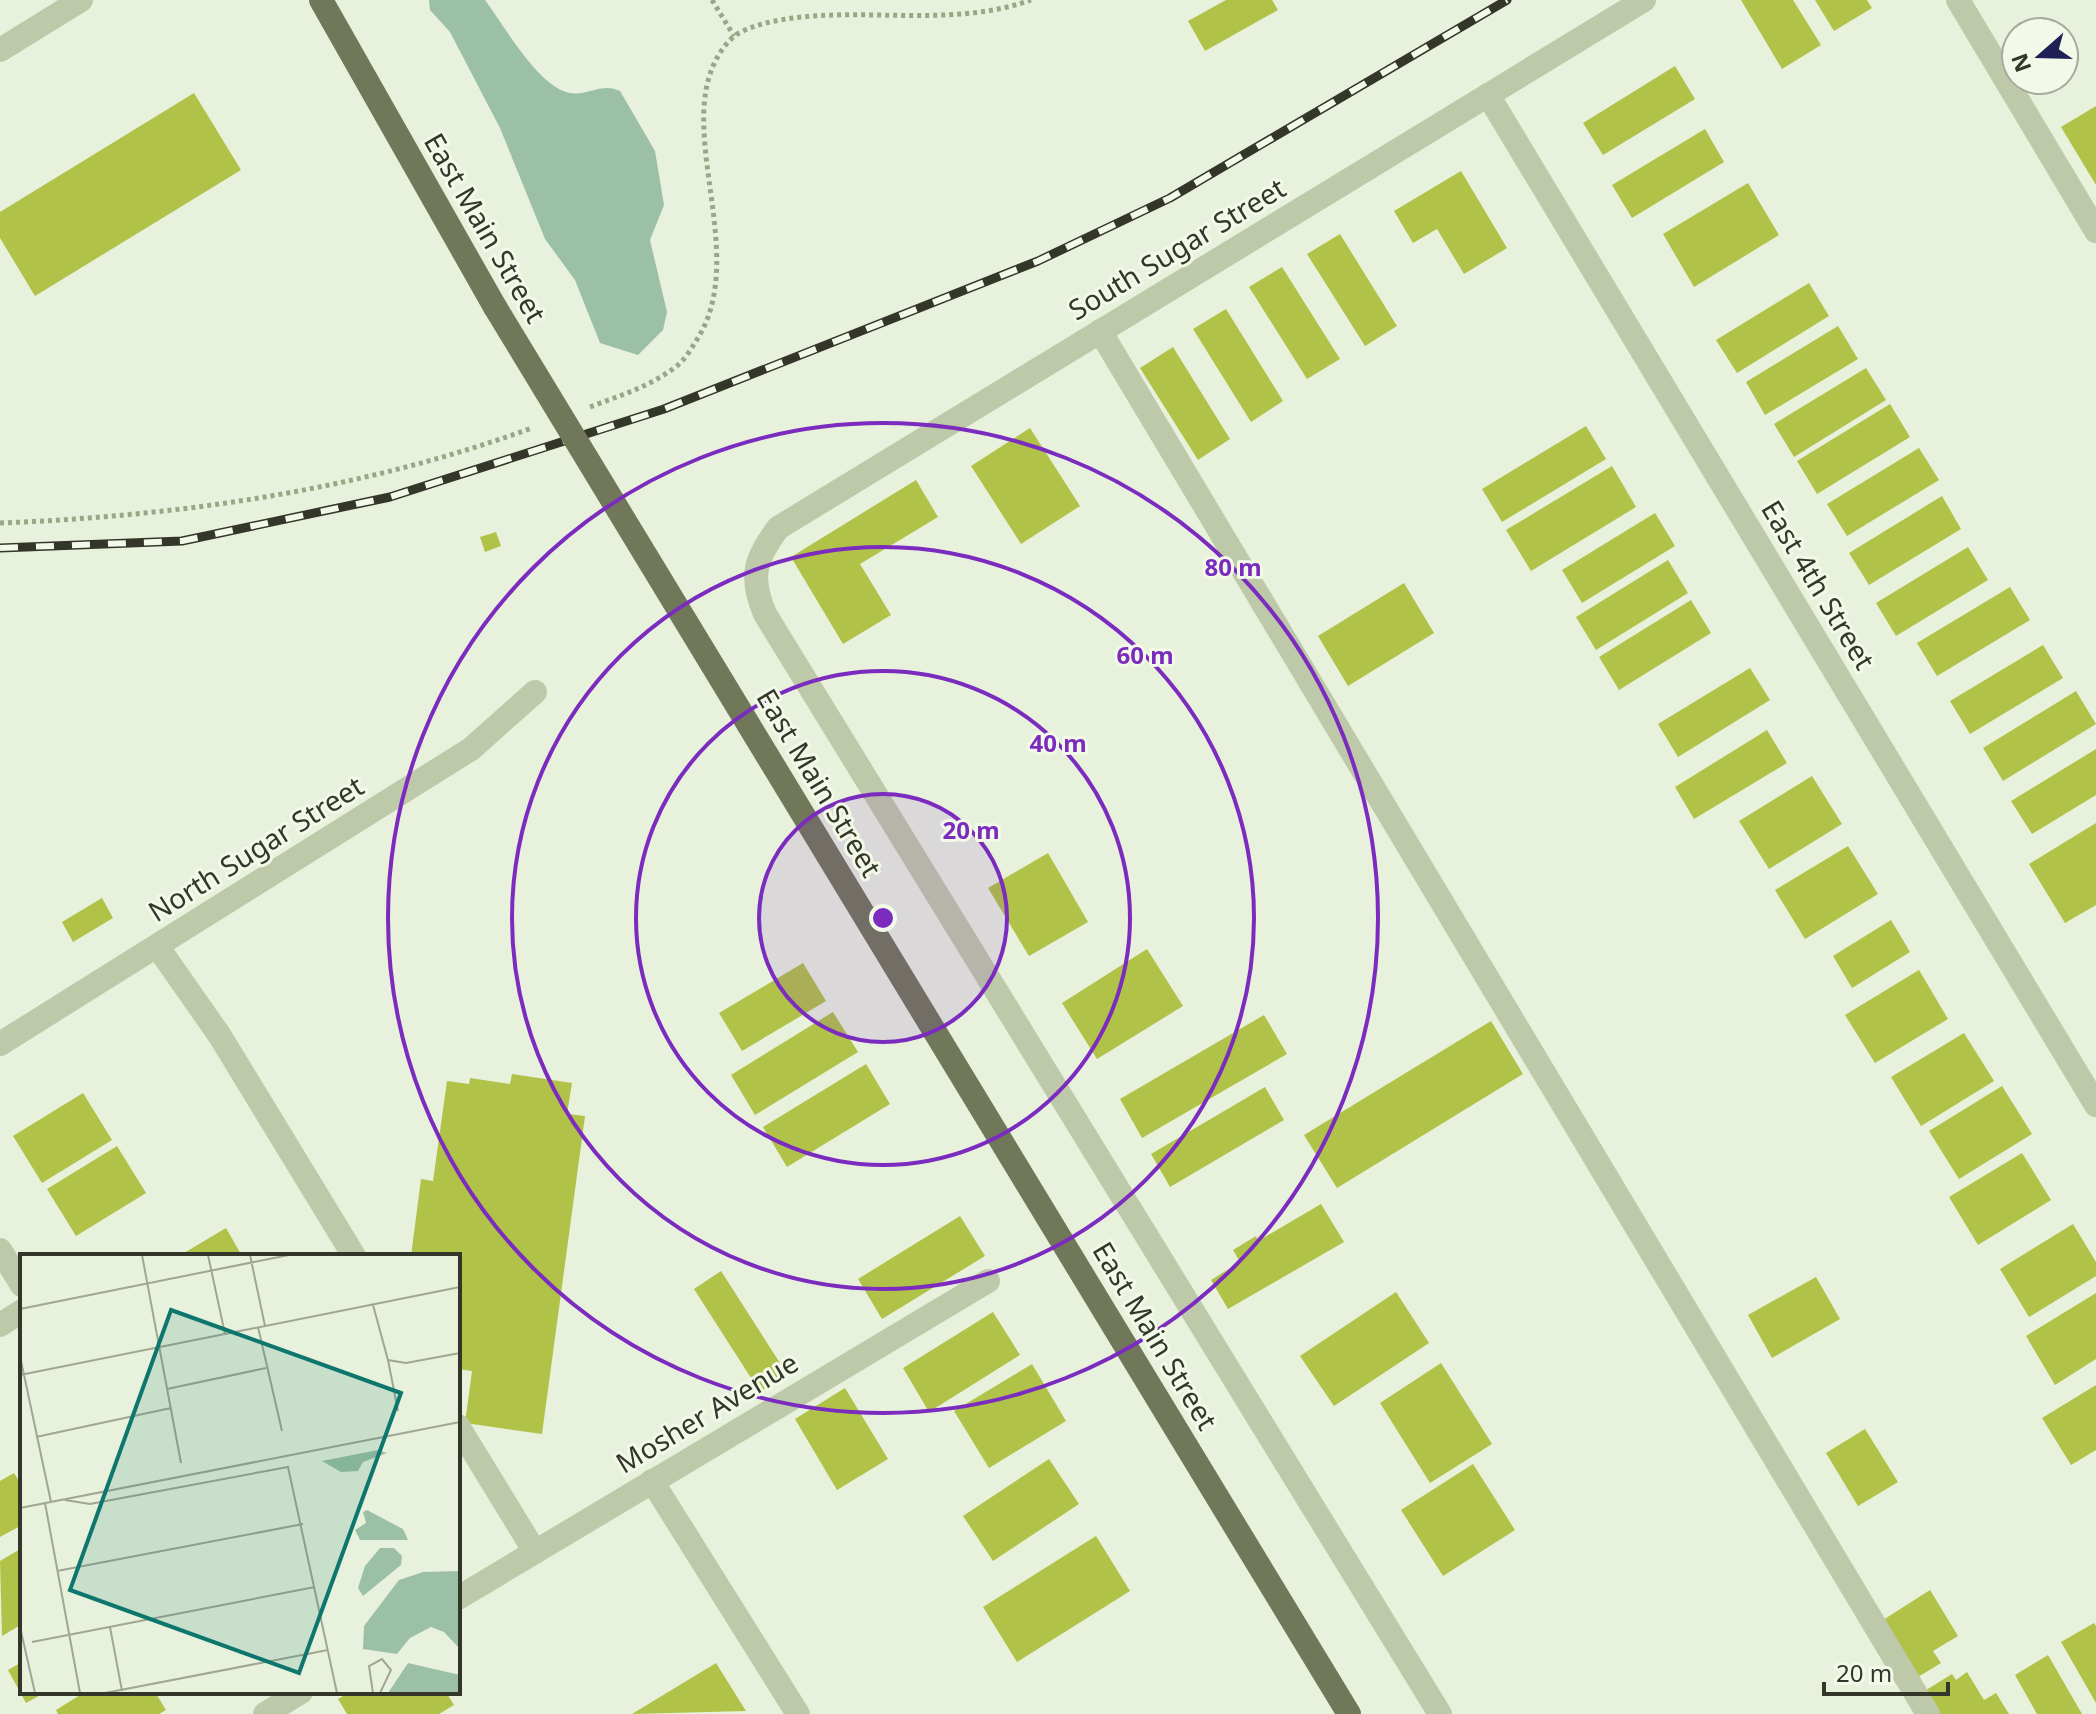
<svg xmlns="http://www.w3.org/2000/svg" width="2096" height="1714" font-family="'Noto Sans',sans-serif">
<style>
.green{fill:#9cc0a5}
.building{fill:#b1c249}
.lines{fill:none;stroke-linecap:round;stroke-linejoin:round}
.path{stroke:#9ba686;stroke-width:5;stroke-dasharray:4 4;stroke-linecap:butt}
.minor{stroke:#bdc9a8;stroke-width:24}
.major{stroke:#71785a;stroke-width:24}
.rail-casing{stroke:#333628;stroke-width:9}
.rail{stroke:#f2f9e8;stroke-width:6;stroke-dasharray:18;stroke-linecap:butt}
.major-bridge{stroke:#71785a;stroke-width:24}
.ring{fill:none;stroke:#7b2cbf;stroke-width:4}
.labels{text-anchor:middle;stroke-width:6;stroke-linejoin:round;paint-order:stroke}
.street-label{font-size:28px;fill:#333628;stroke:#f2f9e8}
.inset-road{fill:none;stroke:#a0a694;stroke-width:2}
.view{fill:#0f766e;fill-opacity:0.15;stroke:#0f766e;stroke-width:4}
.inset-edge{fill:none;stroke:#333628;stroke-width:4}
.centre{fill:#7b2cbf;stroke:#f2f9e8;stroke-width:4}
.ring-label{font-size:24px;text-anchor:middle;font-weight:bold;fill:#7b2cbf;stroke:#f2f9e8;stroke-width:6;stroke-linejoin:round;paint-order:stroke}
</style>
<rect width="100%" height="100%" fill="#e8f1dc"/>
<path class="green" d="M 429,0 L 485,0 C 503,24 539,88 570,93 C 587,96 603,82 620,91 L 655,151 L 664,205 L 650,240 L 667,312 L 663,330 L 638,355 L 600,343 L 575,280 L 545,239 L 500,128 L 450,32 L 430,10 Z"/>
<g class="building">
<polygon points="1226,0 1272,0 1278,10 1205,51 1188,21"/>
<polygon points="1741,0 1793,0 1821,45 1782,69"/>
<polygon points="1815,0 1867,0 1872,8 1834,31"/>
<polygon points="1675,66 1695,99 1603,155 1583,123"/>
<polygon points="194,93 241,170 35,296 0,238 0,212"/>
<polygon points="2096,106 2096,185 2061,127"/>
<polygon points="1705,129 1724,162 1632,218 1612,185"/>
<polygon points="1461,171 1507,248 1464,274 1437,229 1413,243 1394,211"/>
<polygon points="1748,183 1779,235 1694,287 1663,234"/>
<polygon points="1340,234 1397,326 1365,346 1307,254"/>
<polygon points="1282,267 1340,359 1307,379 1249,287"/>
<polygon points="1809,283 1829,316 1737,373 1716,340"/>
<polygon points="1226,309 1283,401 1251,422 1193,329"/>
<polygon points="1838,326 1858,359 1765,415 1746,382"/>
<polygon points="1173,347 1230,439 1198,460 1140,368"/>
<polygon points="1866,368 1886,400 1794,457 1774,424"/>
<polygon points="1890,404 1910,437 1817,494 1797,461"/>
<polygon points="1586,426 1606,459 1502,522 1482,489"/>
<polygon points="1030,428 1080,506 1021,544 971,466"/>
<polygon points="1919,448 1939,480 1847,536 1827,504"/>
<polygon points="1612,466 1636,507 1531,571 1506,530"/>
<polygon points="916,480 938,517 860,564 891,615 843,644 791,557"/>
<polygon points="1942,496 1961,529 1869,585 1849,553"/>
<polygon points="1655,513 1675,546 1582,603 1562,570"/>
<polygon points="496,532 501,546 485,552 480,537"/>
<polygon points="1968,547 1988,580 1896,636 1876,603"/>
<polygon points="1668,560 1688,593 1596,650 1576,617"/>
<polygon points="1404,583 1434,633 1348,686 1318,636"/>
<polygon points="2010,587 2030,620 1937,676 1917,643"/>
<polygon points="1691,600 1711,633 1619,690 1599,657"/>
<polygon points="2043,645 2063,678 1970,734 1950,701"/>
<polygon points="1750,668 1770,700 1678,757 1658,724"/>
<polygon points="2076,691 2096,724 2003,781 1983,748"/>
<polygon points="1767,730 1787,763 1694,819 1675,787"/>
<polygon points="2096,749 2096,795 2032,834 2011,801"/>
<polygon points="1812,776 1842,824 1769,869 1739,821"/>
<polygon points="2096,823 2096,905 2065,923 2029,864"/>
<polygon points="1848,846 1878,894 1805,939 1775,890"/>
<polygon points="1048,853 1088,922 1029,956 988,888"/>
<polygon points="102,898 113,918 73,942 62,922"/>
<polygon points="1891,920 1910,952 1852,988 1833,956"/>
<polygon points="1147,949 1183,1006 1097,1059 1062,1003"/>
<polygon points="803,963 826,1001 742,1051 719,1013"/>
<polygon points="1919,970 1948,1019 1875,1063 1845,1015"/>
<polygon points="833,1012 858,1052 755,1115 731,1075"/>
<polygon points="1264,1015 1287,1054 1142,1138 1120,1099"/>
<polygon points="1491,1021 1523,1074 1337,1188 1304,1135"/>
<polygon points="1964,1033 1994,1081 1921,1126 1891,1077"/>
<polygon points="866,1064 890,1104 787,1167 763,1127"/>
<polygon points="512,1074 572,1083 567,1114 585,1116 542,1434 465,1423 472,1371 458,1369 461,1302 458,1302 458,1256 411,1256 421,1179 433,1181 447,1081 469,1084 470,1078 510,1084"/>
<polygon points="2002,1086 2032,1134 1959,1179 1929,1131"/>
<polygon points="1265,1087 1284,1120 1170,1187 1151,1154"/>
<polygon points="83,1093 112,1140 42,1183 13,1136"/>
<polygon points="117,1146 146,1193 76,1236 47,1189"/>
<polygon points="2022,1153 2051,1200 1978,1245 1949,1197"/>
<polygon points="1321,1204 1344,1242 1228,1309 1211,1280 1240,1262 1233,1250 1256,1236 1258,1241"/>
<polygon points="960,1216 985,1256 882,1319 858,1279"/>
<polygon points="2073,1224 2096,1262 2096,1276 2029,1317 2000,1269"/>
<polygon points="226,1228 242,1256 179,1256"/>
<polygon points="721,1271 787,1374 760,1392 694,1289"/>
<polygon points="1816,1277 1840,1319 1772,1358 1748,1315"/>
<polygon points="1396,1292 1429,1343 1334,1406 1300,1356"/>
<polygon points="2096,1293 2096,1359 2055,1385 2026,1336"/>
<polygon points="993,1312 1020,1355 929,1412 903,1368"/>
<polygon points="1441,1363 1492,1444 1430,1483 1380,1403"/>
<polygon points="1032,1364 1066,1421 989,1468 954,1411"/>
<polygon points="2096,1385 2096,1450 2071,1465 2042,1418"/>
<polygon points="845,1388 888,1459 837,1490 795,1419"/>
<polygon points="1865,1429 1898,1482 1858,1506 1826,1453"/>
<polygon points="1049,1459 1079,1504 993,1561 963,1516"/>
<polygon points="1473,1464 1515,1530 1443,1576 1401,1510"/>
<polygon points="14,1473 22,1486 22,1525 0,1537 0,1481"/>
<polygon points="1096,1536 1130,1591 1017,1662 983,1607"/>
<polygon points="22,1548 22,1624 2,1636 0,1561"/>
<polygon points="1930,1590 1958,1636 1933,1651 1941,1663 1918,1677 1883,1620"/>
<polygon points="2094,1623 2096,1626 2096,1703 2061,1642"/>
<polygon points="2048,1655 2082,1714 2037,1714 2015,1675"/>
<polygon points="22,1662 22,1692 46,1692 26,1703 8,1670"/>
<polygon points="716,1663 746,1711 632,1714"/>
<polygon points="1967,1672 1984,1700 1996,1693 2009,1714 1937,1714 1923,1692 1952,1674 1956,1680"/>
<polygon points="85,1692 155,1692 166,1710 159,1714 58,1714 56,1710"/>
<polygon points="350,1692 446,1692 454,1705 439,1714 347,1714 338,1699"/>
</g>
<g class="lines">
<g class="path">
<polyline points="712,0 734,36"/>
<path d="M 590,407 C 621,395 652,386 678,365 C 685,359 691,349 696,341 C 756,250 659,109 733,37 C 739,32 748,29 755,26 C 841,0 942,32 1031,0"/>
<path d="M 0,523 C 181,516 361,490 532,428"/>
</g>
<g class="minor">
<polyline points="1958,0 2096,231"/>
<polyline points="0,50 81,0"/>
<polyline points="1488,95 2096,1105"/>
<polyline points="1100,331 1928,1714"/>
<polyline points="157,946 220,1036 354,1256"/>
<polyline points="0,1044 471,749 535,692"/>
<polyline points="0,1250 22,1285"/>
<polyline points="0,1325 22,1311"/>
<polyline points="458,1426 535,1552"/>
<polyline points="652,1481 798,1714"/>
<polyline points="458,1598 988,1281"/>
<polyline points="265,1714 301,1692"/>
<path d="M 1440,1714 L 765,614 C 749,576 755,560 778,528 L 1644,0"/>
</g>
<polyline class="major" points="321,0 495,307"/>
<g class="rail-casing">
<polyline id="rail" points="0,548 182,541 390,497 664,409 1038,261 1170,198 1507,0"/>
</g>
<use href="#rail" class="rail"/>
<polyline class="major-bridge" points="495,307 1349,1714"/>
</g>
<circle cx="883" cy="918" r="124" fill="#7b2cbf" fill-opacity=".12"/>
<g class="ring">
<circle cx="883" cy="918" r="124"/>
<circle cx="883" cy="918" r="247"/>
<circle cx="883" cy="918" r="371"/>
<circle cx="883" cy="918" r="495"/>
</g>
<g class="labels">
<g class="street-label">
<text transform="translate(485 228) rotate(60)" y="10">East Main Street</text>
<text transform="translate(1177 249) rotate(-31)" y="10">South Sugar Street</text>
<text transform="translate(1818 585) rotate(59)" y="10">East 4th Street</text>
<text transform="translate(819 783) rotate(59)" y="10">East Main Street</text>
<text transform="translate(256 849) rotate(-32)" y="10">North Sugar Street</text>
<text transform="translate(1155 1336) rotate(59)" y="10">East Main Street</text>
<text transform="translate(707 1413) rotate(-31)" y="10">Mosher Avenue</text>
</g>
</g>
<g transform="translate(20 1254)">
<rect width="440" height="440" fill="#e8f1dc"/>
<path d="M 358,196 L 367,199 L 343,208 L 338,217 L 321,218 L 302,207 ZM 347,256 L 383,275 L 388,286 L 340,286 L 335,276 L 346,269 L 343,258 ZM 360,294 L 374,294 L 382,302 L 381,311 L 343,342 L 338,334 L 345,312 ZM 440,317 L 440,395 L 424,378 L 411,373 L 390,384 L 377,400 L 343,395 L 344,372 L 379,326 L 403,318 ZM 388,409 L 440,421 L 440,439 L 368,439 Z" fill="#9cc0a5"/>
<path class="inset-road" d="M 122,1 L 161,209M 188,1 L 205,80M 230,1 L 245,72M 353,51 L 368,106 L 386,109 L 440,99M 0,55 L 269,1M 238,73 L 262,177M 0,102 L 31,248M 368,106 L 378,157M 0,121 L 440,33M 147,135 L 246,114M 16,183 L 151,154M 45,246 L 70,250 L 268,213 L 317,439M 25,249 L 60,439M 0,254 L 440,168M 37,317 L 283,270M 0,373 L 15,439M 90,373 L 102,437M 12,388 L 295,333M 85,439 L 308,396M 353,439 L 349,412 L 362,405 L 371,416 L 360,439"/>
<path class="view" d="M 151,56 L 381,139 L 279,419 L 50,336 Z"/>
<rect width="440" height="440" class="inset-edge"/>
</g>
<circle cx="883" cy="918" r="12" class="centre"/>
<g class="ring-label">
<text x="1233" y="576">80 m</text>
<text x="1145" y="664">60 m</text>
<text x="1058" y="752">40 m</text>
<text x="971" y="839">20 m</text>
</g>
<g transform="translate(2040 56) rotate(250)"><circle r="38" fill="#f2f9e8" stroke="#a6ab9b" stroke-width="2"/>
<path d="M0-6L14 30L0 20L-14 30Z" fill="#1f2156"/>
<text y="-12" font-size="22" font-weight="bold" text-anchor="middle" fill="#333628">N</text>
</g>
<path d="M1824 1682v12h124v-12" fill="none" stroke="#333628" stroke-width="4"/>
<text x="1836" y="1682" font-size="24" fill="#333628" stroke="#f2f9e8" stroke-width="6" paint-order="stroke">20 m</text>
</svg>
